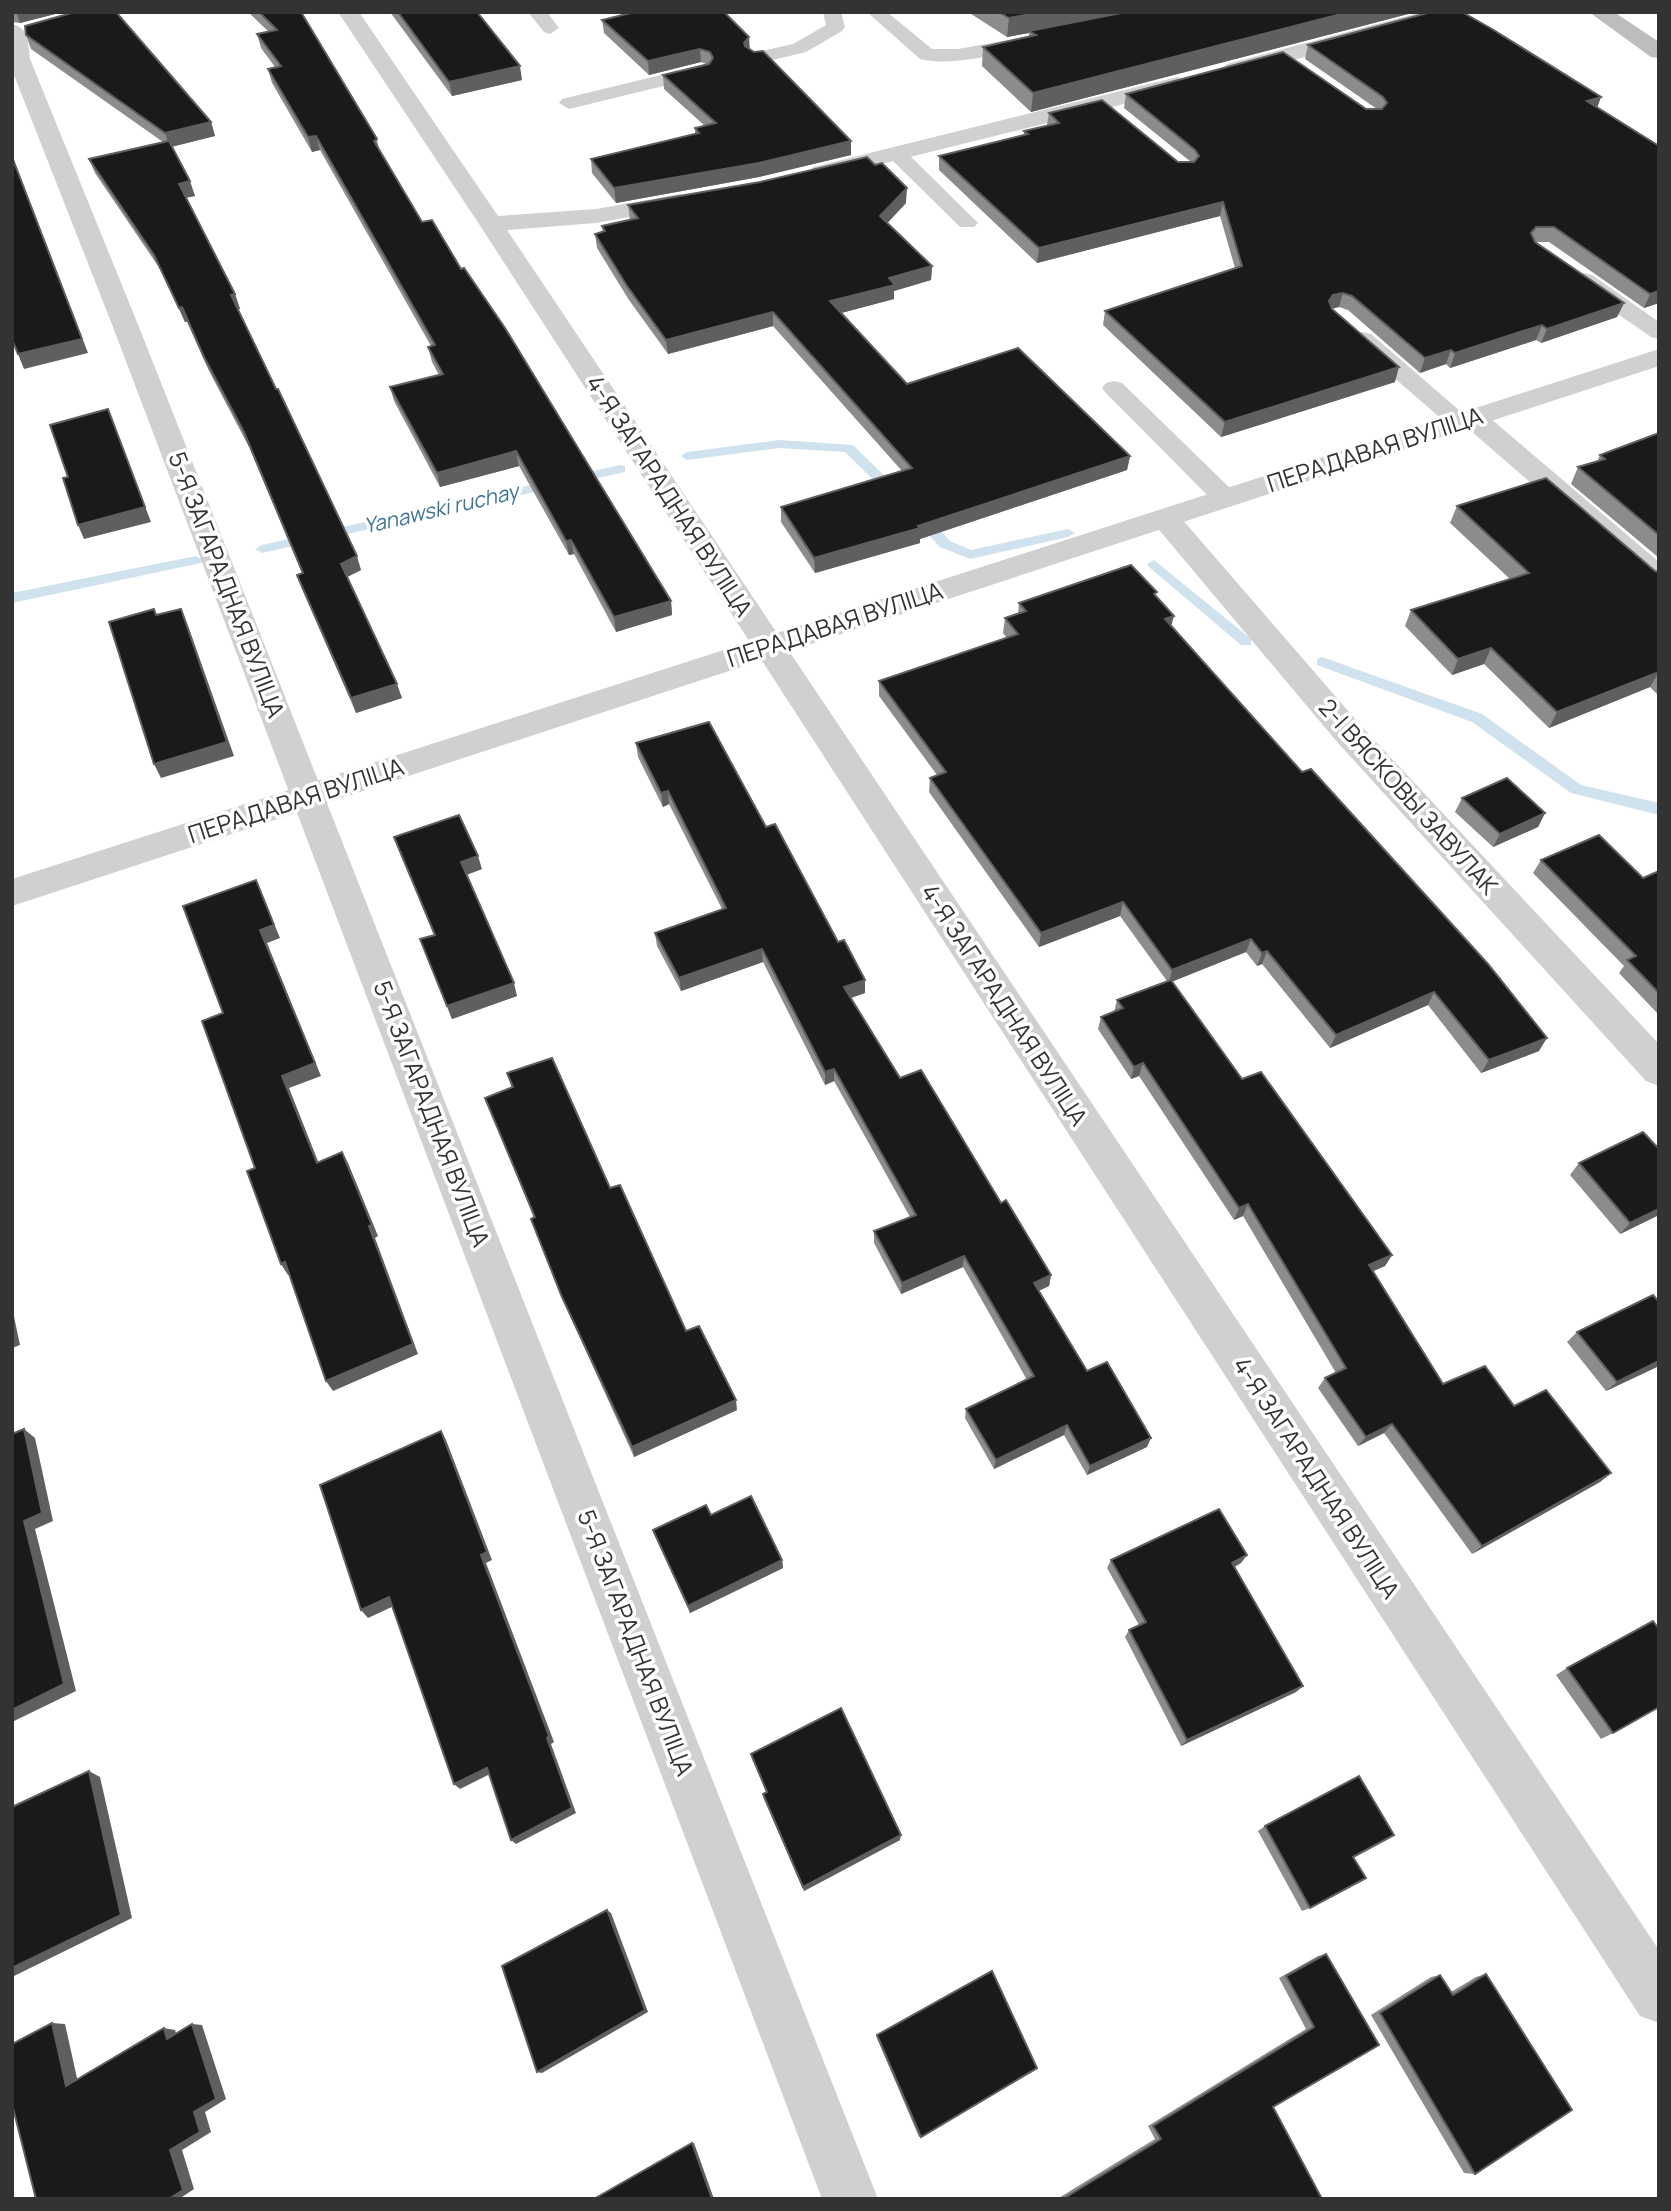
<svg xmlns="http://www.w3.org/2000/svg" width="1671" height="2211" font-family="Manrope,sans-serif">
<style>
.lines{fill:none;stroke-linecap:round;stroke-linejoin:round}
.stream{fill:#cfe2ee;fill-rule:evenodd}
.service{fill:#d0d0d0;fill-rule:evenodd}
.minor{fill:#d0d0d0;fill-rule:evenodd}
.tertiary{fill:#d0d0d0;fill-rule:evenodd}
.secondary{fill:#bdbdbd;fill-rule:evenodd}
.wall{fill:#8c8c8c}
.shaded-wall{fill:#5f5f5f}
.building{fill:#1a1a1a;stroke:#5f5f5f;stroke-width:2}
.labels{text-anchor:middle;stroke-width:7;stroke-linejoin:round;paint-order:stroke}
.far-water-label{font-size:21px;font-style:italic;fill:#3f7597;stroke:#fff}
.street-label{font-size:24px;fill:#333;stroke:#fff}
</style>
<rect width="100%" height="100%" fill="#fff"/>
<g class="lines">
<g class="stream">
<polygon points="780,440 853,445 902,493 900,496 890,496 845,452 780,448 687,460 681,456 687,452"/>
<polygon points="620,465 625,466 625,472 262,553 255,549 262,545"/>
<polygon points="920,514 925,515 950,541 971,550 1068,529 1075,533 1068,537 970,559 940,547 913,518"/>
<polygon points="196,556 203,560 201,563 12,603 12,593"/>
<polygon points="1154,560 1251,639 1251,645 1241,645 1149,567 1147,564"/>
<polygon points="1322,657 1482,714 1581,785 1659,803 1659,815 1571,793 1472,722 1317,665 1317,659"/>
</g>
<g class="service">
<polygon points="528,12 547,12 559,28 550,34 544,32"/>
<polygon points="823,12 841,12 845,27 842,31 806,52 756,64 747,58 749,54 793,44 826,25"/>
<path d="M 867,12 L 887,12 L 932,49 L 958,49 L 1029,36 L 1038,42 L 1029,48 C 995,54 955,67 920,59 Z"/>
<polygon points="702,65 709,67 711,71 709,75 569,109 559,103 562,99"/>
<polygon points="897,148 904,150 974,219 978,223 974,227 960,227 890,158 887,154 890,150"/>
<polygon points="1584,273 1592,275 1659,322 1659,339 1651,337 1576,285 1573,280 1576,275"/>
<polygon points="1363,332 1371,334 1467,417 1471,422 1467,427 1451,427 1355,344 1352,339 1355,334"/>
<polygon points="1114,381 1122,383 1234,492 1237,498 1234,504 1225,506 1216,504 1106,393 1102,388 1106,383"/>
</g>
<g class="minor">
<polygon points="338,12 359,12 498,216 596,209 680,194 688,196 692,201 688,206 680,208 596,223 507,230 1659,1950 1659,2023 1640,2016 479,224"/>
<polygon points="1422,12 1457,12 1454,16 1235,76 1227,74 1224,69 1227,64"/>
<path d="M 12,24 C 30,28 28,44 30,59 L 139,327 L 878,2199 L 822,2199 L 113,327 L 12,70 Z"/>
<polygon points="1177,77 1185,79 1188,84 1185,89 821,179 813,177 809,172 813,167"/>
<polygon points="1473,410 1483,412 1659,562 1659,588 1648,585 1463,424 1459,418 1463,412"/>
<polygon points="1165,509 1175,511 1362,727 1659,1044 1659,1086 1646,1081 1338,743 1155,525 1150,518 1155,511"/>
</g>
<polygon class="tertiary" points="1659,349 1659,366 12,906 12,879"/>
<polygon class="secondary" points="1589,12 1614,12 1659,42 1659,58 1651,57"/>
</g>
<g class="wall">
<polygon points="12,12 63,12 20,23 12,22"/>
<polygon points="248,12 301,12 377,139 379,150 422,222 461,269 671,601 672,615 616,632 574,554 569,555 519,466 440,487 394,401 390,387 439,375 432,362 428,347 431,346 320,150 312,152 272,83 268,69 275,67 261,48 257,34 269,32"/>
<polygon points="390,12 477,12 522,80 452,96"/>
<polygon points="968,12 1416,12 1031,112 982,66 983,47 1029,37 1029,33 1007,37"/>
<polygon points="602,20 750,49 851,141 851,155 759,177 616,203 592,173 591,159 695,134 695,128 705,126 664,89 663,75 706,64 701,62 649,75 604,33"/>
<polygon points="26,35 211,122 215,136 172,147 195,196 186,198 235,294 240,309 237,309 361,570 347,577 402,698 356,713 302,589 297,575 302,573 249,447 209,371 187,322 185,322 160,269 95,173 89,159 163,142 31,49"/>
<polygon points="1308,45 1601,97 1597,107 1659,303 1644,308 1549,242 1535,242 1624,303 1617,317 1541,343 1536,340 1450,368 1446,364 1420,373 1348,310 1339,307 1332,309 1395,382 1221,437 1103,325 1105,311 1235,268 1220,216 1037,263 939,170 939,156 1024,135 1024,131 1047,125 1049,113 1178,162 1191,162 1124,108 1126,94 1377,109 1305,59"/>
<polygon points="906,203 887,223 932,266 931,280 894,291 894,299 841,313 907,384 1130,456 1127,470 920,539 920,543 815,573 781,522 781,507 902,471 773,326 668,354 629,300 597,248 595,234 603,232 602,226 630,220 628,205"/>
<polygon points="1659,433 1659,558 1571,484 1578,467 1597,462 1600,455"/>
<polygon points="1457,506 1659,572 1659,696 1650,687 1549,728 1484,664 1452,675 1405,626 1411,610 1510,579 1450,523"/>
<polygon points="1156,596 1171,626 1539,1051 1481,1073 1428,1005 1330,1048 1262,964 1257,966 1246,952 1172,981 1242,1079 1392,1255 1385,1266 1373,1271 1443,1384 1514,1406 1611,1473 1600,1482 1472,1554 1384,1433 1358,1446 1318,1388 1325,1378 1336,1373 1243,1216 1234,1220 1139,1076 1131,1079 1098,1029 1101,1017 1114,1012 1117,1000 1167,981 1120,916 1039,947 929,792 930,778 937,775 879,696 879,681 1007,638 1003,633 1005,618 1018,614 1019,603"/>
<polygon points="636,743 766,827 838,942 865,980 865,993 851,998 900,1078 1001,1203 1051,1275 1049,1286 1039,1291 1087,1371 1147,1447 1087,1475 1064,1435 994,1469 965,1418 966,1409 1027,1380 963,1267 901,1294 874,1243 874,1231 910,1217 834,1081 825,1085 763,962 681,991 657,946 655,933 722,909 669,804 663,807 638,757"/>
<polygon points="1462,798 1545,813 1538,827 1493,847 1455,812"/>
<polygon points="394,837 482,869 467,875 517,996 452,1019 420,939 434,935"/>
<polygon points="1541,860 1643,878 1659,871 1659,1015 1619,973 1624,966 1533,873"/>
<polygon points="507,1073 610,1188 686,1331 737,1410 634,1457 566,1307 535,1230 531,1219 534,1218 485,1098 512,1088"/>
<polygon points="1659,1149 1659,1215 1620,1234 1570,1175 1579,1163"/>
<polygon points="1659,1302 1659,1366 1606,1391 1567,1342 1577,1332"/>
<polygon points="711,1515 782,1560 783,1568 690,1613 656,1538 653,1530"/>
<polygon points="1111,1560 1241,1563 1235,1567 1296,1692 1181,1746 1125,1637 1129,1630 1139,1625 1107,1568"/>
<polygon points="1567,1668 1613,1733 1601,1739 1556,1675"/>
<polygon points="751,1754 900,1840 804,1891 764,1799 763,1794 767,1792 752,1759"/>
<polygon points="1265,1826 1310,1908 1302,1911 1258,1831"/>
<polygon points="1326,1954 1379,2045 1273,2107 1322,2199 1057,2199 1155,2139 1148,2126 1306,2029 1279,1978 1318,1956"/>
<polygon points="1486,1974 1475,2174 1464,2173 1371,2015 1431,1977 1440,1975 1451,1992 1476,1977"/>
<polygon points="877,2035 921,2137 919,2137 876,2036"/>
</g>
<g class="shaded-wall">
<polygon points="16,12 63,12 20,23"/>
<polygon points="1040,12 1135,12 1029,31 1029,33 1007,37 1009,18"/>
<polygon points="1349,12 1416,12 1031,112 1033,93"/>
<polygon points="749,37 750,51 745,57 744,43"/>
<polygon points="700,49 701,62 649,75 648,61"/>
<polygon points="520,66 522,80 452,96 449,82"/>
<polygon points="1601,97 1596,111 1587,101"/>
<polygon points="211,122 215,136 170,147 165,133"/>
<polygon points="316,136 320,150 312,152 308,137"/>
<polygon points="851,141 851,155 759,177 616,203 614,188"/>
<polygon points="12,155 88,353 24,369 18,354"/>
<polygon points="190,181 195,196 183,198 179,184"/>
<polygon points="907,188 906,203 880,231 880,216"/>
<polygon points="1223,202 1220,216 1037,263 1039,248"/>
<polygon points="932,266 931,280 894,291 894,299 830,316 830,301 889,278"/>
<polygon points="1659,291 1659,303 1644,308 1650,294"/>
<polygon points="1343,293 1339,307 1329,309 1329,301 1333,295"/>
<polygon points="235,294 240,309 235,310 231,295"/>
<polygon points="1624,303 1617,317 1541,343 1547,329"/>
<polygon points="182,307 187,322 185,322 179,308"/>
<polygon points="773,312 773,326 668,354 666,340"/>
<polygon points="1542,325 1536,340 1450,368 1455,353"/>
<polygon points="1451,350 1446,364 1420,373 1425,358"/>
<polygon points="1399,367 1395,382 1221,437 1225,422"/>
<polygon points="108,409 151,522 84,539 78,525"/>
<polygon points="516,451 519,466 440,487 437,473"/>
<polygon points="1130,456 1127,470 920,539 920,543 815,573 814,558 918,526"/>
<polygon points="571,540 574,554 569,555 566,541"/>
<polygon points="357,556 361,570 345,578 341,564"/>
<polygon points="671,601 672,615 616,632 614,617"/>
<polygon points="181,609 187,623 234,756 161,778 154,764"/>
<polygon points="1174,616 1170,630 1165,619"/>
<polygon points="1491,648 1484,664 1452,675 1458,659"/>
<polygon points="1659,672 1650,687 1549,728 1557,712"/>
<polygon points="397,684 402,698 356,713 351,698"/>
<polygon points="668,791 669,804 663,807 661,793"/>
<polygon points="1545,813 1538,827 1493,847 1500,834"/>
<polygon points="478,856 482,869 465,875 461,862"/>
<polygon points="256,880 280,938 267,943 321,1076 289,1088 323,1174 317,1163 282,1076 260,930"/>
<polygon points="1123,902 1120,916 1039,947 1041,933"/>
<polygon points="1251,939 1246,952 1169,983 1172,970"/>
<polygon points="762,949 763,962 681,991 679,978"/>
<polygon points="1267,951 1262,964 1257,966 1262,953"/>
<polygon points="865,980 865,993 844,1000 844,987"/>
<polygon points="514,983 517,996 452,1019 447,1006"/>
<polygon points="1434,992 1428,1005 1330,1048 1336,1035"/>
<polygon points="1547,1038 1539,1051 1481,1073 1489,1060"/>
<polygon points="1143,1063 1139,1076 1131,1079 1134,1067"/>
<polygon points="834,1069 834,1081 825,1085 825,1072"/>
<polygon points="342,1152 348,1163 378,1236 375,1238 418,1354 333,1391 326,1381 369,1226"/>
<polygon points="1248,1204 1243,1216 1234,1220 1239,1208"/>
<polygon points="1659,1209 1659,1215 1620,1234 1630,1223"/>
<polygon points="1392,1255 1385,1266 1362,1276 1369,1265"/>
<polygon points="964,1256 963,1267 901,1294 902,1283"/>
<polygon points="285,1262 292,1273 288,1275 281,1264"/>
<polygon points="1051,1275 1049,1286 1031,1294 1034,1283"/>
<polygon points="12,1307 20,1345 12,1348"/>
<polygon points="1659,1361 1659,1366 1606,1391 1617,1382"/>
<polygon points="736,1400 737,1410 634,1457 632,1447"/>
<polygon points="1392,1424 1384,1433 1358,1446 1366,1437"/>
<polygon points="1067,1425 1064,1435 994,1469 996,1460"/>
<polygon points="24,1429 35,1438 53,1521 35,1529 76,1691 12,1722"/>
<polygon points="441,1431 446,1440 492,1560 486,1563 554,1742 551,1744 576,1813 516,1844 511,1840 481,1555"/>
<polygon points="1151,1438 1147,1447 1087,1475 1090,1466"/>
<polygon points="1611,1473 1600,1482 1472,1554 1482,1546"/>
<polygon points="1247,1555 1241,1563 1227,1570 1232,1563"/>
<polygon points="782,1560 783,1568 690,1613 688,1606"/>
<polygon points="389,1597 396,1605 368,1618 361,1610"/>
<polygon points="1303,1686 1296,1692 1181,1746 1187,1740"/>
<polygon points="487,1768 492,1773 460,1789 454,1784"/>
<polygon points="89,1771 100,1777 132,1918 12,1977 12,1968"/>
<polygon points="901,1835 900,1840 804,1891 803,1887"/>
<polygon points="607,1910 611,1913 648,2012 542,2073 537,2072"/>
<polygon points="52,2023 65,2024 79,2087 66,2086"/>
<polygon points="192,2024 202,2025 226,2099 205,2112 211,2132 182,2150 194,2189 179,2199 169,2199 170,2150 194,2112"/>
<polygon points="164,2028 175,2030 178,2040 167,2039"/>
<polygon points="692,2143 694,2143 714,2199 712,2199"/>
</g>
<g class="building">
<polygon points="75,12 116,12 211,122 165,133 26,35 25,26"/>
<polygon points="259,12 301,12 377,139 374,141 422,222 432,220 461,269 464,268 505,328 671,601 614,617 571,540 566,541 516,451 437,473 390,387 443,374 428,347 435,345 316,136 308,137 268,69 281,66 257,34 277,30"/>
<polygon points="398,12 477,12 520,66 449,82"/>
<polygon points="635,12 724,12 749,37 744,43 745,46 754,52 763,51 851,141 759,163 614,188 591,159 699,133 695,128 716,123 663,75 709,64 713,58 710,52 700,49 648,61 602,20"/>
<polygon points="999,12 1040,12 1009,18"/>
<polygon points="1126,12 1349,12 1033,93 983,47 1036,35 1029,31"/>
<polygon points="1431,12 1462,12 1492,29 1601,97 1587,101 1659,146 1659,291 1650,294 1554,227 1536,227 1531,233 1535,242 1624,303 1547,329 1542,325 1455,353 1451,350 1425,358 1352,296 1343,293 1333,295 1329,301 1332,309 1399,367 1225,422 1105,311 1242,266 1223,202 1039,248 939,156 1028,134 1024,131 1059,123 1049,113 1102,100 1178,162 1194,162 1199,156 1195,150 1126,94 1283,52 1366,109 1382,109 1387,103 1383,97 1308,45"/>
<polygon points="169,141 190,181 179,184 235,294 231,295 276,389 278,389 357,556 341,564 397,684 351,698 297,575 303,573 244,432 204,357 182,307 179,308 154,255 89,159"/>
<polygon points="12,157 82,339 18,354 12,339"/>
<polygon points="867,157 875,165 882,163 907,188 880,216 932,266 889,278 895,285 830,301 907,384 1018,348 1130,456 918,526 920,528 814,558 781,507 912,468 773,312 666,340 627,286 595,234 605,231 602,226 638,218 628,205 760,182"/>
<polygon points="108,409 145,507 78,525 63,478 68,477 50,425"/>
<polygon points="1659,433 1659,535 1578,467 1605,459 1600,455"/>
<polygon points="1546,478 1655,571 1659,572 1659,672 1557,712 1491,648 1458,659 1411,610 1529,573 1457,506"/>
<polygon points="1131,565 1157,592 1154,594 1174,616 1165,619 1302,772 1311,769 1488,964 1547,1038 1489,1060 1434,992 1336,1035 1267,951 1262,953 1251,939 1172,970 1123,902 1041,933 930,778 946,772 879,681 1018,634 1005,618 1026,611 1019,603"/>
<polygon points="154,609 156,615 181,609 227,742 154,764 109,622"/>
<polygon points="709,722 766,827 775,824 838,942 844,940 865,980 844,987 900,1078 921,1070 1001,1203 1006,1200 1051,1275 1034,1283 1087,1371 1107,1362 1151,1438 1090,1466 1067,1425 996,1460 966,1409 1034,1376 964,1256 902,1283 874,1231 916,1215 834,1069 825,1072 762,949 679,978 655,933 726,908 668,791 661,793 636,743"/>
<polygon points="1507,778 1545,813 1500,834 1462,798"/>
<polygon points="459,815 478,856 461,862 514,983 447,1006 420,939 435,935 394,837"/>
<polygon points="1599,835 1643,878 1659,871 1659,993 1627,960 1636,956 1541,860"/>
<polygon points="256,880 274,925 260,930 315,1063 282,1076 317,1163 342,1152 372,1225 369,1226 413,1344 326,1381 285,1262 281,1264 247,1171 255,1168 202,1021 223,1013 183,906"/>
<polygon points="1171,980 1242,1079 1261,1072 1392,1255 1369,1265 1443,1384 1485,1366 1514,1406 1546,1390 1611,1473 1482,1546 1392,1424 1366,1437 1325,1378 1346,1368 1248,1204 1239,1208 1143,1063 1134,1067 1101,1017 1123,1008 1117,1000"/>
<polygon points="552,1058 610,1188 620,1185 686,1331 699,1326 736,1400 632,1447 562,1297 531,1219 535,1217 485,1098 513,1087 507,1073"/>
<polygon points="1643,1132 1659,1149 1659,1209 1630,1223 1579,1163"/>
<polygon points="1653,1295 1659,1302 1659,1361 1617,1382 1577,1332"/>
<polygon points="24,1429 42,1513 24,1521 64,1684 12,1710 12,1434"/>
<polygon points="441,1431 487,1552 481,1555 549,1736 547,1738 572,1808 511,1840 487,1768 454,1784 389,1597 361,1610 320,1485"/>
<polygon points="751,1496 782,1560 688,1606 653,1530 706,1505 711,1515"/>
<polygon points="1219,1509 1247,1555 1232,1563 1303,1686 1187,1740 1129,1630 1146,1622 1111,1560"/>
<polygon points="1653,1621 1659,1629 1659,1707 1613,1733 1567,1668"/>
<polygon points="841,1708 901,1835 803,1887 763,1794 767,1792 751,1754"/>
<polygon points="89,1771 121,1915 12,1968 12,1807"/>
<polygon points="1359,1776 1394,1835 1353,1857 1366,1878 1310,1908 1265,1826"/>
<polygon points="607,1910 645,2010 537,2072 502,1966"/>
<polygon points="1326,1954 1379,2045 1273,2107 1322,2199 1063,2199 1161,2139 1153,2126 1314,2027 1286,1976"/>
<polygon points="992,1971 1037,2068 921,2137 877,2035"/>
<polygon points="1486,1974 1572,2110 1475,2174 1380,2013 1440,1975 1453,1995"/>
<polygon points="52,2023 66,2086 164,2028 167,2039 192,2024 216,2099 194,2112 200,2132 170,2150 183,2190 169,2199 36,2199 12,2104 12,2044"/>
<polygon points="692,2143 712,2199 594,2199"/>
</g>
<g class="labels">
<g class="far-water-label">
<text transform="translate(441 509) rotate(-13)" y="7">Yanawski ruchay</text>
</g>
<g class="street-label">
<text transform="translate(1375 450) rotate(-18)" y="8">ПЕРАДАВАЯ ВУЛІЦА</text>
<text transform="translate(669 496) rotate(57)" y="8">4-Я ЗАГАРАДНАЯ ВУЛІЦА</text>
<text transform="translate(226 585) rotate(69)" y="8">5-Я ЗАГАРАДНАЯ ВУЛІЦА</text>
<text transform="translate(835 625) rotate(-18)" y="8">ПЕРАДАВАЯ ВУЛІЦА</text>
<text transform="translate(1408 797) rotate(48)" y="8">2-І ВЯСКОВЫ ЗАВУЛАК</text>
<text transform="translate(296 801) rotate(-18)" y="8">ПЕРАДАВАЯ ВУЛІЦА</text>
<text transform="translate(1004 1005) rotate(57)" y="8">4-Я ЗАГАРАДНАЯ ВУЛІЦА</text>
<text transform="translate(431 1114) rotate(69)" y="8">5-Я ЗАГАРАДНАЯ ВУЛІЦА</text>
<text transform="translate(1316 1478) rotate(57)" y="8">4-Я ЗАГАРАДНАЯ ВУЛІЦА</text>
<text transform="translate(635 1643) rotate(69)" y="8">5-Я ЗАГАРАДНАЯ ВУЛІЦА</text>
</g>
</g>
<rect width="1671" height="2211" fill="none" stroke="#333333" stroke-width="28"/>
</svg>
